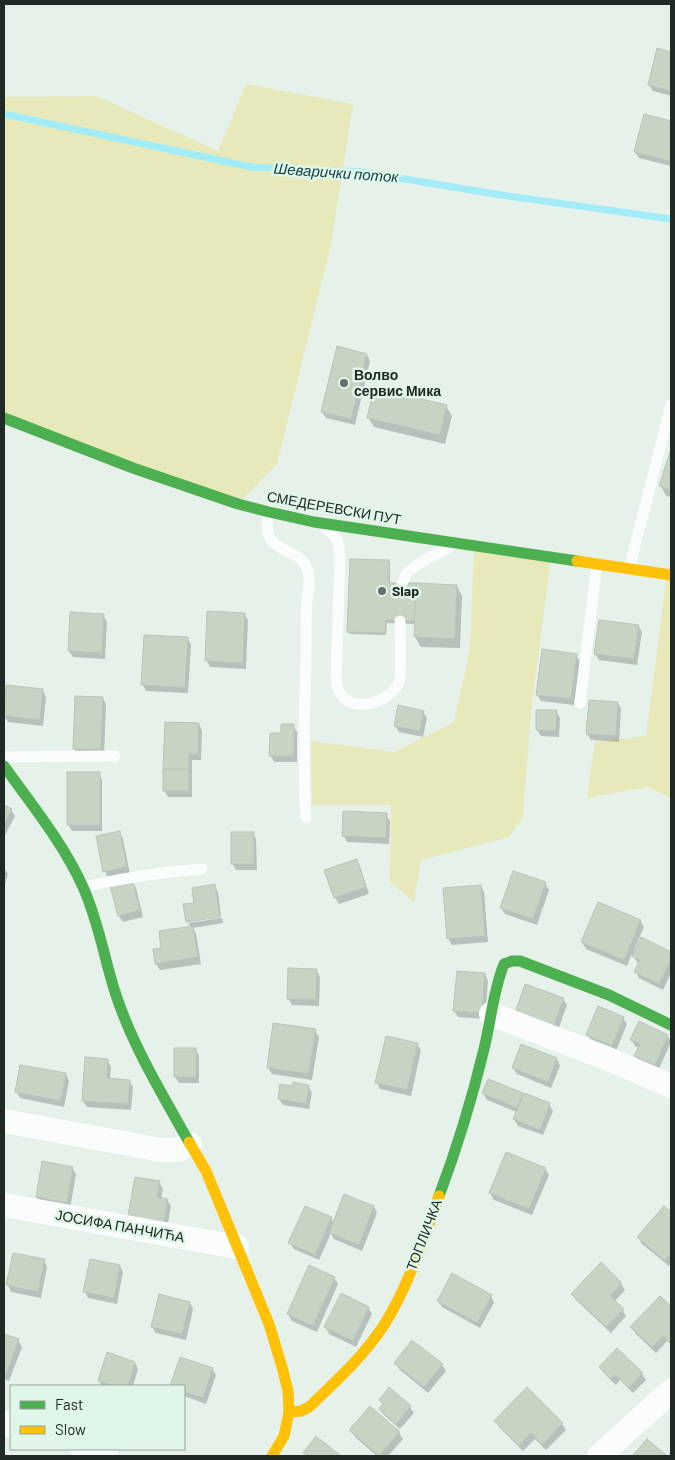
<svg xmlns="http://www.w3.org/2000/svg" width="675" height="1460" font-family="Barlow,sans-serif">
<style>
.green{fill:#e7e9bb}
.shadow{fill:#0003}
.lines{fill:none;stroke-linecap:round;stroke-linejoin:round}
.stream{stroke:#a2ecf8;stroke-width:7}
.building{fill:#c7d4c4;stroke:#bbc3bb}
.lane{stroke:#fbfdfc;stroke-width:11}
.street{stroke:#fbfdfc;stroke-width:24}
.fast{stroke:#4caf50;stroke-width:11}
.slow{stroke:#ffc107;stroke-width:11}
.poi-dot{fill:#656f69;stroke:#e0f6e8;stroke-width:2}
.labels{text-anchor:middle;stroke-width:5;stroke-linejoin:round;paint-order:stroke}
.poi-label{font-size:14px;font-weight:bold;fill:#202924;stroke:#e0f6e8;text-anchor:start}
.street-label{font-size:14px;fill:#202924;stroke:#e0f6e8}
.water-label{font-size:15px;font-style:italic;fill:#14424b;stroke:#e0f6e8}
</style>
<rect width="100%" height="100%" fill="#e5f1e9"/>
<g class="green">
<polygon points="246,84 353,104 331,244 277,464 238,504 4,418 4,97 96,96 218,151"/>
<polygon points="474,546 551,557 531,712 523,817 509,837 421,860 414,902 390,882 391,805 312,805 311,741 394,752 454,722 470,649"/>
<polygon points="667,574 671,575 671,798 647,787 587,798 595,742 646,736"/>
</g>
<g class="shadow">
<polygon points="658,50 671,53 671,96 653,91 649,85"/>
<polygon points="645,115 671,122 671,166 639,158 635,152"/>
<polygon points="367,355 370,361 355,425 326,418 322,412"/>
<polygon points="446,406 452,416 445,444 374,427 368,417"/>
<polygon points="671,453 671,497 666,496 661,486"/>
<polygon points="389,561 390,564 390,584 457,586 462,596 460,648 421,647 415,637 416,624 387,623 386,635 350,634 349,632"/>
<polygon points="244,614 248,620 246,669 210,667 207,661"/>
<polygon points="103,615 107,622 105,659 73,657 69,651"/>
<polygon points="638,626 642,632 637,665 599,660 595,654"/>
<polygon points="187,638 191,645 188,693 146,691 143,685"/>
<polygon points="576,655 580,662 574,705 541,701 537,695"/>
<polygon points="43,691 46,697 43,726 8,722 4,716"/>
<polygon points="102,698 106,704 104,756 78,755 75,749"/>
<polygon points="618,703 621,709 619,742 591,740 587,734"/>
<polygon points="556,711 560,718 559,737 541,736 537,730"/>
<polygon points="423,712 427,718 423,737 399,732 395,726"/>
<polygon points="199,724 202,731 201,760 192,760 192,797 168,797 164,790"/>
<polygon points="293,726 297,732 297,762 274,762 271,756 282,734"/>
<polygon points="99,773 102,780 102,831 72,831 68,824"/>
<polygon points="4,806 11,810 15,816 4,837"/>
<polygon points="386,815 390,821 389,844 347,842 344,836"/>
<polygon points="119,833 123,839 130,874 108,878 105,871"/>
<polygon points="253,833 256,839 257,870 236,870 232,863"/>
<polygon points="356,861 360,867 369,894 339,904 335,898"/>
<polygon points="4,868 8,874 4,887"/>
<polygon points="132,882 136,888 143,917 123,922 119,916"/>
<polygon points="545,883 549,890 537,925 505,914 501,908"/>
<polygon points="214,886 218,892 221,915 188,921 188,923 185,905 195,904"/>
<polygon points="481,886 484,892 488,942 452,945 448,938"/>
<polygon points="222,918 223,923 193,928 196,934 201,964 160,970 156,964 162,949 191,928 188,923"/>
<polygon points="640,921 644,927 633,952 635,953 642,939 671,953 671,973 663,990 639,978 636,972 640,964 637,962 632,954 627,966 586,949 582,942"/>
<polygon points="316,970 320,977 319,1006 292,1005 288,998"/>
<polygon points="485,974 488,981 485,1019 458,1017 454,1011"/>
<polygon points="563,999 567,1005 557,1033 520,1019"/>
<polygon points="623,1018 627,1024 616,1051 591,1041 588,1035"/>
<polygon points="315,1031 319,1037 312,1080 272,1074 268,1068"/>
<polygon points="668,1036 671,1042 658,1071 639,1062 636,1056 639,1048 635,1046 632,1040"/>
<polygon points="417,1044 421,1050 411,1096 380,1089 377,1083"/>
<polygon points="522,1046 557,1059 560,1066 551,1088 517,1074 513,1068"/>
<polygon points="175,1049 195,1049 199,1056 199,1083 179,1083 175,1077"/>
<polygon points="107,1060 111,1067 110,1079 129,1081 133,1087 131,1110 87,1107 83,1101"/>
<polygon points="66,1074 69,1081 64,1107 20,1098 16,1091"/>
<polygon points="489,1080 549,1104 553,1111 543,1135 518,1126 514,1119 517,1112 487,1100 483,1093"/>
<polygon points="308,1086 312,1093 309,1109 283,1105 279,1099"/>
<polygon points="72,1168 76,1174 70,1209 41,1203 37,1197"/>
<polygon points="545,1169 549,1175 532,1215 494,1200 490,1193"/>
<polygon points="159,1182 163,1189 161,1199 167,1200 171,1206 167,1228 133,1222"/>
<polygon points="345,1196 374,1207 377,1213 362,1251 334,1239 331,1233 319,1260 294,1249 290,1243 331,1218 334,1224"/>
<polygon points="664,1207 671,1213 671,1263 669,1266 642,1244 638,1237"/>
<polygon points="44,1260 47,1267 41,1298 11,1292 8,1285"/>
<polygon points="120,1266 123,1272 117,1304 88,1298 85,1292"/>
<polygon points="334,1278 338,1284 317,1332 292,1321 288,1314"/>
<polygon points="621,1284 625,1290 614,1302 623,1310 626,1316 611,1333 576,1300 572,1294"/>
<polygon points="491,1296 494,1303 480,1328 442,1307 438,1301"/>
<polygon points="660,1298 671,1308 671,1345 667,1341 656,1353 636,1334 632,1327"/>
<polygon points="190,1303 193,1309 186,1340 156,1333 152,1327"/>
<polygon points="368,1308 372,1314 356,1347 329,1334 326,1327"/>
<polygon points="4,1335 18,1340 22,1347 9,1381 4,1379"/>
<polygon points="617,1350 642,1374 646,1380 633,1393 620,1380 616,1385 604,1373 600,1367"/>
<polygon points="180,1359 212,1369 216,1375 206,1404 184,1396 184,1386 171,1386"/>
<polygon points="135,1363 138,1369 133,1386 102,1386 99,1381"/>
<polygon points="396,1363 442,1365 446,1371 428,1393 399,1369"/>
<polygon points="527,1389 562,1424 566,1430 546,1450 535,1439 523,1451 499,1427 495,1421"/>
<polygon points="380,1400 410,1407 414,1413 400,1429 384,1415 380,1409 383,1406"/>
<polygon points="351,1430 399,1433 403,1439 388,1456 377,1456 355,1437"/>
</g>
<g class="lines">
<polyline class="stream" points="4,114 251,167 363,172 501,195 671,219"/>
</g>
<g class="building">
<polygon points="657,48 671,52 671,91 648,85"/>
<polygon points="644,114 671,121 671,153 669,161 634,152"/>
<polygon points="337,346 367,354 351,419 321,412"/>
<polygon points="374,388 447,405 440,435 367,418"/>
<polygon points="671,449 671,490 659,486"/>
<polygon points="350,559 389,560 389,583 416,583 415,621 386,620 385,633 347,632"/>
<polygon points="416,583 457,585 455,639 414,637"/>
<polygon points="207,611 245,613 243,663 205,661"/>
<polygon points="70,612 104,614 102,653 68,651"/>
<polygon points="599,620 639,625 634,659 594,654"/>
<polygon points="144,635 188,637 185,688 141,685"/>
<polygon points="542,649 577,654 571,699 536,695"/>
<polygon points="6,685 43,689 40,720 4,716"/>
<polygon points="75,696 103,697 101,750 73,749"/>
<polygon points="589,700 618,702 616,736 586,734"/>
<polygon points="398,705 424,711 420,731 394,726"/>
<polygon points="536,710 557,710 556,731 536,730"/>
<polygon points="165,722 199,723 198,754 189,754 189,769 163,769"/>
<polygon points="281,724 294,724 294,756 269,756 270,733 281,733"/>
<rect x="163" y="769" width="26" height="22"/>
<rect x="67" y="772" width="33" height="53"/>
<polygon points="4,805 12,809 4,825"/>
<polygon points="343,811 387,813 386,838 342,836"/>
<polygon points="120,831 127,867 103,872 96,836"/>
<rect x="231" y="832" width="23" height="32"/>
<polygon points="357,859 366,887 334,898 324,870"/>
<polygon points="513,871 546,882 533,919 500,908"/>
<polygon points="133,881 140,910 118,916 110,886"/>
<polygon points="215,884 220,917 186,922 183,904 194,903 192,888"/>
<polygon points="481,885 485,936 447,939 443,888"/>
<polygon points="598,902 641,920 624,960 581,942"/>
<polygon points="193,926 198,957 155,964 153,949 161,948 159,931"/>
<polygon points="641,937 671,952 671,960 659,984 634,972 640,960 632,956"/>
<polygon points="288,968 317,969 316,1000 287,999"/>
<polygon points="457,971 485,973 482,1013 453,1011"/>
<polygon points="525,984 564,998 553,1027 515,1013"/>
<polygon points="598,1006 624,1017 612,1046 586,1035"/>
<polygon points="639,1021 668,1035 655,1065 634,1056 640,1044 630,1040"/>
<polygon points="273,1023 316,1029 309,1074 267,1068"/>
<polygon points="386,1036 418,1043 407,1090 375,1083"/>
<polygon points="521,1044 557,1058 548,1082 512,1068"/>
<rect x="174" y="1048" width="22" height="29"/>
<polygon points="85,1057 108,1059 107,1078 130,1080 128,1104 82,1101"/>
<polygon points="20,1065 66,1073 61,1101 15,1092"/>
<polygon points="488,1079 523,1093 517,1108 482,1093"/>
<polygon points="293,1082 309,1085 306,1104 278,1099 280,1084 292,1086"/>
<polygon points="524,1093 550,1103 540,1130 513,1119"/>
<polygon points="506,1152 546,1168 529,1209 489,1193"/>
<polygon points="42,1161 73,1167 67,1203 36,1197"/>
<polygon points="135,1177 160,1181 157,1197 168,1199 164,1222 128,1216"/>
<polygon points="344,1194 374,1206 359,1245 329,1233"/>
<polygon points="305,1206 332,1217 315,1255 288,1243"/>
<polygon points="664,1206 671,1212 671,1253 665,1261 637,1237"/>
<polygon points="13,1253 45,1259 38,1292 6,1285"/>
<polygon points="90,1259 120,1265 114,1298 83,1292"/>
<polygon points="601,1262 622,1283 610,1296 624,1309 606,1327 571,1294"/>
<polygon points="309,1265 335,1277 313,1326 287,1314"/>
<polygon points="452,1273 492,1295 477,1323 437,1301"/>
<polygon points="341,1293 369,1307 353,1341 324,1327"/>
<polygon points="159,1294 190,1302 182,1334 151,1327"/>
<polygon points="660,1296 671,1306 671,1343 663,1336 652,1347 630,1327"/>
<polygon points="4,1334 19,1339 6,1375 4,1374"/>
<polygon points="412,1340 443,1364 424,1387 394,1363"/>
<polygon points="617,1348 643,1373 629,1388 616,1375 611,1379 599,1367"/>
<polygon points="107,1352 135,1362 128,1386 115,1386 98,1381"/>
<polygon points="180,1357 213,1368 203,1398 184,1392 184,1386 170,1386"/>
<polygon points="389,1387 411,1406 396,1424 379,1409 383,1404 379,1400"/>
<polygon points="527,1387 563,1423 542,1445 531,1433 519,1446 494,1421"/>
<polygon points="370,1406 400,1432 379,1456 349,1430"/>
<polygon points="316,1436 341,1456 307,1456 303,1453"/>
<polygon points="647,1439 667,1456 632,1456"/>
</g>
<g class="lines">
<g class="lane">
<path d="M 269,512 C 257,561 307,540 309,579 C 310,585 308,592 307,598 C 306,619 306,641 306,663 C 304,714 303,766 306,818"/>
<path d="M 326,529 C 338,536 339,544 340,557 L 336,681 C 337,686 339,692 342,696 C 357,713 389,702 399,683 C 402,677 400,631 400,621"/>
<polyline points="629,569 671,405"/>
<path d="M 402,583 C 404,580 406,575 408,572 C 416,563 440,553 451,546"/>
<polyline points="580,703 597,564"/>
<polyline points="4,757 115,756"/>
<path d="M 83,887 C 123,878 161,872 202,869"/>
</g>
<g class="street">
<polyline points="491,1014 606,1058 671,1086"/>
<polyline points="4,1121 161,1150 177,1150 190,1144"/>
<polyline points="4,1205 237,1247"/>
<polyline points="4,1423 11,1426"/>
<polyline points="83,1449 107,1456"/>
<polyline points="599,1456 671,1391"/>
</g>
<g class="fast">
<polyline points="4,418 133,468 238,504 269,512 314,522 577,561"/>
<path d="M 4,766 C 32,805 63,843 83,887 C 98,920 104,957 115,992 C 132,1045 162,1094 189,1142"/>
<path d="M 439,1196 C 457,1148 472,1099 484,1049 C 491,1021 493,991 504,964 L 512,961 L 520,961 L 609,995 L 671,1025"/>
</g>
<g class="slow">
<polyline points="577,561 671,575"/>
<polyline points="189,1142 206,1171 269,1324 282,1367 288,1391 289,1412 284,1436 272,1456"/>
<path d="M 289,1412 L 301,1411 L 309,1407 C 336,1381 363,1357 384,1325 C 408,1287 424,1238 439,1196"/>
</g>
</g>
<g class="poi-dot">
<circle cx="344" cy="383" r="5"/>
<circle cx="382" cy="591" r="5"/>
</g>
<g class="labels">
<g class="poi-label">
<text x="354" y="380">Волво<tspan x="354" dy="16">сервис Мика</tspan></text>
<text x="392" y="596">Slap</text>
</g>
<g class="street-label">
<text transform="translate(334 508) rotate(10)" y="5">СМЕДЕРЕВСКИ ПУТ</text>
<text transform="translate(120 1226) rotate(10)" y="5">ЈОСИФА ПАНЧИЋА</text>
<text transform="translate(424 1235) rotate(-69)" y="5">ТОПЛИЧКА</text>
</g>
<g class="water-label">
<text transform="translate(336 173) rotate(4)" y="5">Шеварички поток</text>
</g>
</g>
<rect width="675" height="1460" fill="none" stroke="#202924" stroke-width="10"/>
<rect x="10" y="1385" width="175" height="65" fill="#e0f6e8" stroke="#93a49a"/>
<rect x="20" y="1401" width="25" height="8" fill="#4caf50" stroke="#93a49a"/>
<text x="55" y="1410" font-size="15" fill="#202924">Fast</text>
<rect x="20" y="1426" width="25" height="8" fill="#ffc107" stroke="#93a49a"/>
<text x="55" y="1435" font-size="15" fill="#202924">Slow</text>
</svg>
